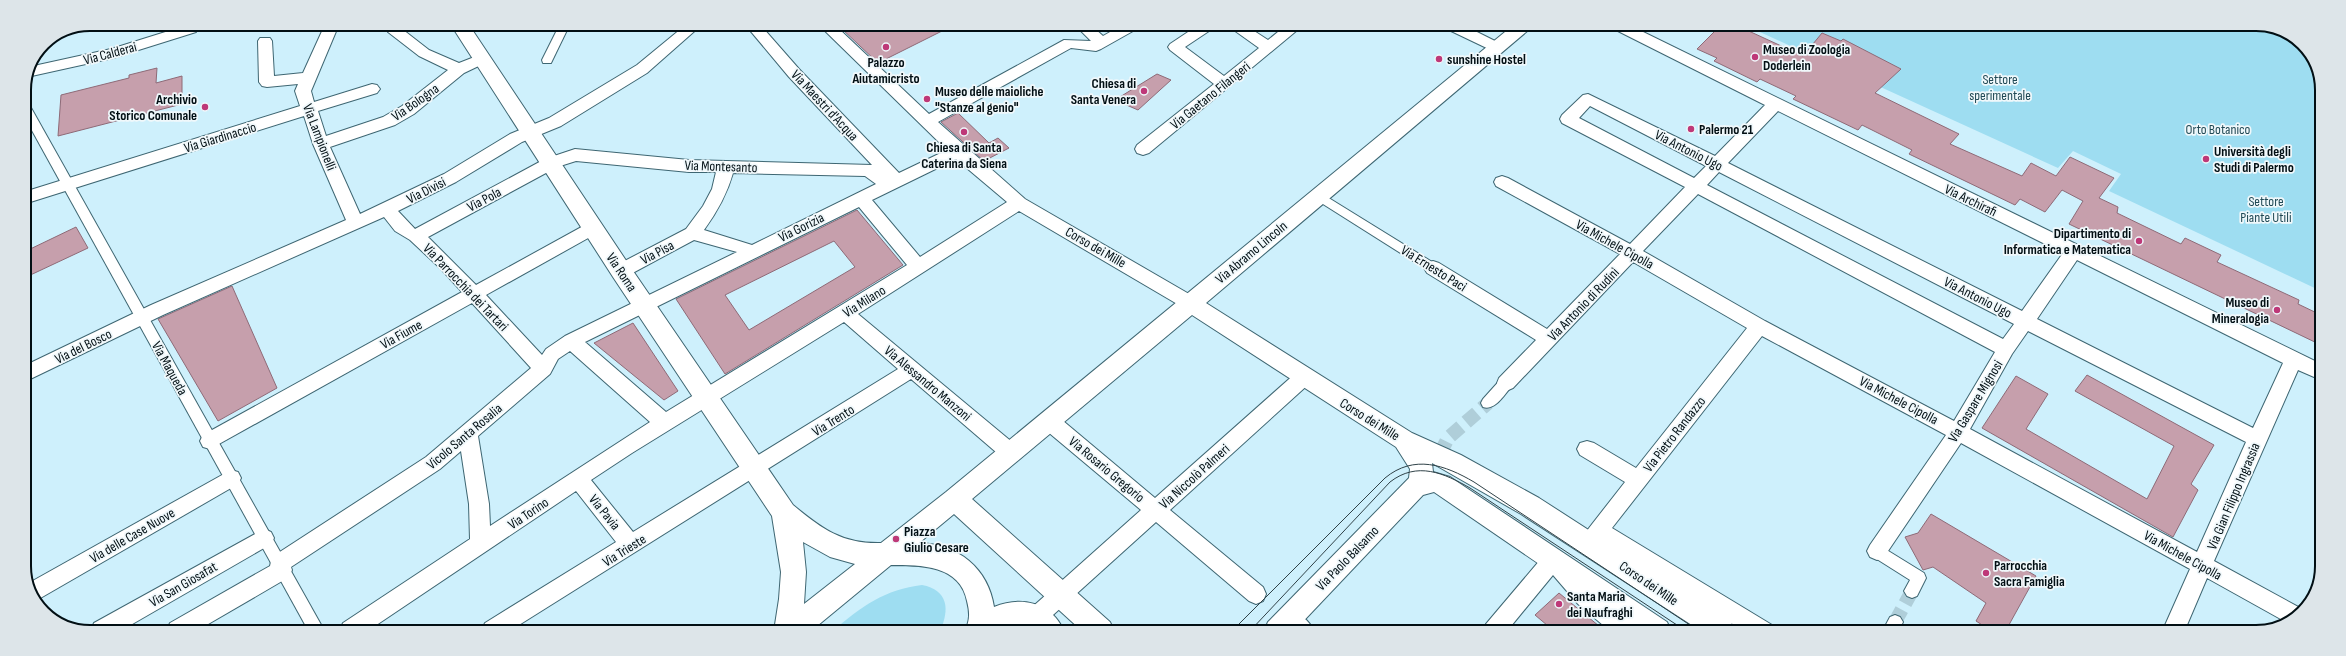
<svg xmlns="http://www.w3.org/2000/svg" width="2346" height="656" font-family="'Sofia Sans Condensed',sans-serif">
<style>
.green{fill:#9eddf1}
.building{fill:#c69fac;stroke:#8e6a77;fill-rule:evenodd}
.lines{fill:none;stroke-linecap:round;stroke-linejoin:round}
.pedestrian-tunnel{stroke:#afced9;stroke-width:14;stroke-dasharray:14 7;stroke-linecap:butt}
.pedestrian-casing{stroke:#3e6672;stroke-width:2}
.minor-casing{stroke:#3e6672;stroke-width:2}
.tertiary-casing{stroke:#3e6672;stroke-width:2}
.pedestrian{fill:#fff;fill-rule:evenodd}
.minor{fill:#fff;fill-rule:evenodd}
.tertiary{fill:#fff;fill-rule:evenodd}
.tram{stroke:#304248;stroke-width:1}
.poi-dot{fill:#be3878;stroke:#f0f8fb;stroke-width:1.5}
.labels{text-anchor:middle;stroke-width:3.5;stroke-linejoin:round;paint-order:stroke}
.poi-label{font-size:14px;font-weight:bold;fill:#020f14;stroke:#f0f8fb;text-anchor:start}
.street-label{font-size:14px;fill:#020f14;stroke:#f0f8fb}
.park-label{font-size:14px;fill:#204955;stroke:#f0f8fb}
.rim{fill:none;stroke:#020f14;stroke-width:2}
</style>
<rect width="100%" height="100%" fill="#cef0fc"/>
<g class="green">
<polygon points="2273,26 2306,47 2322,86 2321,291 2109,191 2121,174 2073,151 2058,168 1749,27"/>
<path d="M 922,585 C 948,590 950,609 940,631 L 833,631 C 860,607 886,589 922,585 Z"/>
</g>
<g class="building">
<polygon points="1719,27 1740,27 1803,56 1822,33 1841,41 1843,39 1901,69 1875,93 1959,134 1950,144 2022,176 2031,163 2056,176 2070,157 2114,178 2099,198 2118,207 2117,213 2181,244 2185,238 2221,255 2217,262 2299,300 2298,304 2321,315 2321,345 2069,224 2083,201 2062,190 2045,212 2020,199 2015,205 1909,154 1912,150 1862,125 1858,130 1793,99 1796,96 1760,79 1757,82 1714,61 1717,58 1697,49"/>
<polygon points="841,28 906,28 909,31 915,28 948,28 878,63"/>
<polygon points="157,68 156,83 182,76 182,104 58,136 61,95 129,78 129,75"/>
<polygon points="1157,74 1171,80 1138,110 1115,100"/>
<polygon points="958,113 989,143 998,138 1009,148 984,161 941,122"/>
<path d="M 857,210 L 903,265 L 725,374 L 676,299 ZM 834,241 L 855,267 L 749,330 L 725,295 Z"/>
<polygon points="76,227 88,248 24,278 24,252"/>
<polygon points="232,286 277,388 218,421 158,319"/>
<polygon points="633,323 678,391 664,400 594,343"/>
<polygon points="2087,375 2214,445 2191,484 2198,490 2173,537 1982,428 2016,376 2048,394 2026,429 2147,499 2174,446 2075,391"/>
<polygon points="1931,514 2036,576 2005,632 1993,632 1976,621 1986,603 1933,567 1923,570 1905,537 1918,533"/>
<polygon points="1559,593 1605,631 1554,631 1535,615"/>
</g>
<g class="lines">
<g class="pedestrian-tunnel">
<polyline points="1440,454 1448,438 1488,403"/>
<polyline points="1895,622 1912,591"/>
</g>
<g class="pedestrian-casing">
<g id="pedestrian">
<polygon points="558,28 568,28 551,63 543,63 542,60"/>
<polygon points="24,102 30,106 324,630 308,630 24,116"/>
<polygon points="1319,192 1437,265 1439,268 1437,271 1429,271 1315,199 1313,196"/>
<path d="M 1506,378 L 1511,379 L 1513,383 L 1511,387 C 1504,395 1495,411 1483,407 L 1481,403 L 1483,399 L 1501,379 Z"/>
<polygon points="1877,544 1924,573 1926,578 1917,596 1912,598 1907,596 1904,591 1910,580 1872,556 1870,551 1872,546"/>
<polygon points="1895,615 1900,617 1903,622 1898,632 1882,632 1890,617"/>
</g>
</g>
<g class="minor-casing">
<g id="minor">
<polygon points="1248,27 1268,40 1284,27 1301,27 1149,153 1143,155 1137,153 1135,149 1137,145 1214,84 1170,50 1168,47 1170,44 1194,28 1211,28 1209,31 1185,47 1224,76 1259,48 1231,28"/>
<polygon points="1447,27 1467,27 1503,45 1505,48 1503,51 1493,51 1449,30"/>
<path d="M 1614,27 L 1633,27 L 2321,364 L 2321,380 L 2298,370 L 2214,561 L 2302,609 L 2296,618 L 2286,622 L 2207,578 L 2184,632 L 2162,632 L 2190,569 L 1961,443 L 1884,557 L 1877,560 L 1870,557 L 1867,551 L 1870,545 L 1946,435 L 1762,336 L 1612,528 L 1772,625 L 1774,632 L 1744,631 L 1601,543 L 1596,549 L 1589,552 L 1582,549 L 1579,543 L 1582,537 L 1625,482 L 1580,455 L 1577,449 L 1580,443 L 1587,441 L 1594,443 L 1636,468 L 1747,328 L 1633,262 L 1513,388 L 1506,391 L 1499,388 L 1497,383 L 1499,378 L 1536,340 L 1427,273 L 1424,268 L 1427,263 L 1433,261 L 1439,263 L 1547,329 L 1620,254 L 1496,186 L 1494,182 L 1496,178 L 1502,176 L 1508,178 L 1630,244 L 1685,187 L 1562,123 L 1560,119 L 1562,115 L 1583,95 L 1588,94 L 1715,156 L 1765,105 L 1616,30 ZM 1590,106 L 1706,166 L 1694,178 L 1579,118 ZM 1778,111 L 2063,253 L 2022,311 L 1728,163 ZM 1719,172 L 2014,324 L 2003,339 L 1707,185 ZM 1698,194 L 1995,352 L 1954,421 L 1765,321 L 1643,251 ZM 2077,260 L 2283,363 L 2253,428 L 2037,319 ZM 2028,331 L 2246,442 L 2197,552 L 1970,429 L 2012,354 Z"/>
<path d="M 682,28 L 698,28 L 647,73 L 561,126 L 522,142 L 456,182 L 398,211 L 415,229 L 545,159 L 575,149 L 689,160 L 872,165 L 789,77 L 748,28 L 763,28 L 799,69 L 899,173 L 947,150 L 822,28 L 838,28 L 929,114 L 1064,40 L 1091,41 L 1078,28 L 1094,28 L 1103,36 L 1117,28 L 1135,28 L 1133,31 L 1101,49 L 1096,51 L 1071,48 L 938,122 L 1025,199 L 1196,298 L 1199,303 L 1196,308 L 1190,310 L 1184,308 L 1019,211 L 858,314 L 1018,447 L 1021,453 L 1018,459 L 1011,461 L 1004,459 L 911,379 L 511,630 L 482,630 L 485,623 L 616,542 L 576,491 L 369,630 L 340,630 L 343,623 L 470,539 L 469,504 L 461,451 L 440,469 L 291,567 L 292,570 L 289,577 L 198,630 L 167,630 L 170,623 L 270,566 L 272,557 L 426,457 L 531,368 L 472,303 L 210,449 L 203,447 L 200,441 L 203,435 L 462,292 L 441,269 L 410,240 L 395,231 L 384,217 L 163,315 L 24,382 L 24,366 L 151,305 L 346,220 L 313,144 L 304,116 L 24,204 L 24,192 L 300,106 L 295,91 L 298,84 L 267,87 L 262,86 L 259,82 L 258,41 L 260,38 L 270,38 L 272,41 L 274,76 L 303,73 L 323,29 L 337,29 L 311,91 L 314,102 L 372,84 L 377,85 L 380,89 L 377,93 L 318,111 L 326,136 L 383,117 L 402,106 L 448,70 L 419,56 L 388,32 L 386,29 L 402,29 L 429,50 L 459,63 L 482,54 L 487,56 L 490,59 L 487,62 L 464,73 L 414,114 L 395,125 L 330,147 L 360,214 L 444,174 L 510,134 L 549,118 L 637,65 ZM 956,159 L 1007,202 L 920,257 L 872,200 ZM 576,161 L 689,172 L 716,172 L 712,189 L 703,206 L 686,229 L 615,266 L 612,271 L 615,276 L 621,278 L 627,276 L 694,240 L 737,252 L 565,336 L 546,349 L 542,355 L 486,295 L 599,232 L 601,228 L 599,224 L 593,222 L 587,224 L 476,285 L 428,237 L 557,167 ZM 733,173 L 865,176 L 876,184 L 752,245 L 704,230 C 717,212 727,194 733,173 ZM 859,207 L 907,265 L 666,412 L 585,342 ZM 844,322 L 898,369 L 633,532 L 591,480 L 632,453 ZM 570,351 L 650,422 L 490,526 L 489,504 L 478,436 L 550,374 L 558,359 Z"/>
<polygon points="175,29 198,29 196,32 113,58 27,77 29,67 111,49"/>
<polygon points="1304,369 1311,372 1313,377 1311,382 1170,510 1263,587 1266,594 1263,601 1256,604 1249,601 1156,522 1043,624 1036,627 1029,624 1025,617 1029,610 1141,510 1042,427 1039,421 1042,415 1049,413 1056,415 1155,498 1297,372"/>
<polygon points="231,470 238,472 241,478 238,484 37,600 29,583"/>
<polygon points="264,529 271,532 274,538 271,544 122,630 91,630 94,623"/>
<polygon points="1553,551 1560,553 1592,590 1633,624 1636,631 1610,631 1578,604 1553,575 1507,631 1483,631 1486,624 1546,553"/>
<path d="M 1288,609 C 1299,613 1309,620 1314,631 C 1298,631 1284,635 1277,619 L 1281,612 Z"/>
</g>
</g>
<g class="tertiary-casing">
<path id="tertiary" d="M 1511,27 L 1532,27 L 1206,303 L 1412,433 L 1461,455 L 1539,498 L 1731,622 L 1735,631 L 1701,631 L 1521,514 L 1432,463 L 1433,472 L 1450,477 L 1667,622 L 1671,631 L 1637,631 L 1434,492 L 1423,495 L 1294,631 L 1264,631 L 1268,622 L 1409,478 L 1410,469 L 1396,447 L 1192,315 L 972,499 L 1110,622 L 1114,631 L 1082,631 L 954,514 L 919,543 C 958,544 988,568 994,607 C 1021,596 1051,602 1064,631 L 1033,631 L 1026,625 L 1018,624 L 1006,626 L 998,631 L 965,631 C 970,620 970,613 967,601 C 960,565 921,565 891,565 L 811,631 L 774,631 L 779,599 L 781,572 L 772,516 L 613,277 L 453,28 L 471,28 L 629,265 L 793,505 C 822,529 842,544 881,543 L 946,492 ZM 803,542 L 830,557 L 855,564 L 804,604 L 806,572 Z"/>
</g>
<use href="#pedestrian" class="pedestrian"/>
<use href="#minor" class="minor"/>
<use href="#tertiary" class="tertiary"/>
<g class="tram">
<path d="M 1232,631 L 1385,478 C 1414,454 1445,465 1474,482 L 1699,631"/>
<path d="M 1250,631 L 1390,482 C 1417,461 1444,473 1470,488 L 1686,631"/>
</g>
</g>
<g class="poi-dot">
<circle cx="886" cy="47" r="4"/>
<circle cx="1755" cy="57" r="4"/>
<circle cx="1439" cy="59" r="4"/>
<circle cx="1144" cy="91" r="4"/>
<circle cx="927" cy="99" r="4"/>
<circle cx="205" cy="107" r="4"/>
<circle cx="1691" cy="129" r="4"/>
<circle cx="964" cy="132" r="4"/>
<circle cx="2206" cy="159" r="4"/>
<circle cx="2139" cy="241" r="4"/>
<circle cx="2277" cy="310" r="4"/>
<circle cx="896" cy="539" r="4"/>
<circle cx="1986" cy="573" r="4"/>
<circle cx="1559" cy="604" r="4"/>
</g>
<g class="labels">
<g class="poi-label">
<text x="1763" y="54">Museo di Zoologia<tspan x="1763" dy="16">Doderlein</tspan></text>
<text x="1447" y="64">sunshine Hostel</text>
<text x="886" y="67" text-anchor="middle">Palazzo<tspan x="886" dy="16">Aiutamicristo</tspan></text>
<text x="1136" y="88" text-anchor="end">Chiesa di<tspan x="1136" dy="16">Santa Venera</tspan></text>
<text x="935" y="96">Museo delle maioliche<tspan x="935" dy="16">"Stanze al genio"</tspan></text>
<text x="197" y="104" text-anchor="end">Archivio<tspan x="197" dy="16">Storico Comunale</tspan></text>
<text x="1699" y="134">Palermo 21</text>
<text x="964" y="152" text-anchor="middle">Chiesa di Santa<tspan x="964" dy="16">Caterina da Siena</tspan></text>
<text x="2214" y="156">Università degli<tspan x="2214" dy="16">Studi di Palermo</tspan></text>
<text x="2131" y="238" text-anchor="end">Dipartimento di<tspan x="2131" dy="16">Informatica e Matematica</tspan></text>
<text x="2269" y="307" text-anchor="end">Museo di<tspan x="2269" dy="16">Mineralogia</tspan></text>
<text x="904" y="536">Piazza<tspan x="904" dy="16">Giulio Cesare</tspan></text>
<text x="1994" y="570">Parrocchia<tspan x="1994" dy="16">Sacra Famiglia</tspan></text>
<text x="1567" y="601">Santa Maria<tspan x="1567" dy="16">dei Naufraghi</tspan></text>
</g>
<g class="street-label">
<text transform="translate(110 53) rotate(-15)" y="5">Via Calderai</text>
<text transform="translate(1210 95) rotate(-39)" y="5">Via Gaetano Filangeri</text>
<text transform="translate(415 102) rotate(-35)" y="5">Via Bologna</text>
<text transform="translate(825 105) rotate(47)" y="5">Via Maestri d'Acqua</text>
<text transform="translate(220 137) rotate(-17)" y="5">Via Giardinaccio</text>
<text transform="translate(320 137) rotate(69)" y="5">Via Lampionelli</text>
<text transform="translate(1689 150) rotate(27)" y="5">Via Antonio Ugo</text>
<text transform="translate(721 166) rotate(2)" y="5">Via Montesanto</text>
<text transform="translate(426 190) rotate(-27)" y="5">Via Divisi</text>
<text transform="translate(484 199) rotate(-28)" y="5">Via Pola</text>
<text transform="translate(1971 200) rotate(26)" y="5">Via Archirafi</text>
<text transform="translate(801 227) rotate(-26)" y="5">Via Gorizia</text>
<text transform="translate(1615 244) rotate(29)" y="5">Via Michele Cipolla</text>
<text transform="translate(1096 247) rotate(30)" y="5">Corso dei Mille</text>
<text transform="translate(657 252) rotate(-28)" y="5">Via Pisa</text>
<text transform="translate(1251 252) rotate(-40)" y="5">Via Abramo Lincoln</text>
<text transform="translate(1434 268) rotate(32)" y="5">Via Ernesto Paci</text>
<text transform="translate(622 272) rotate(56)" y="5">Via Roma</text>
<text transform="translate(466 287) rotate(46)" y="5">Via Parrocchia dei Tartari</text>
<text transform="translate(1978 297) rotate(27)" y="5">Via Antonio Ugo</text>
<text transform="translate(864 301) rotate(-32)" y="5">Via Milano</text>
<text transform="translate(1583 304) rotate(-46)" y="5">Via Antonio di Rudinì</text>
<text transform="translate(401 334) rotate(-29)" y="5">Via Fiume</text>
<text transform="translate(83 346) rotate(-26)" y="5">Via del Bosco</text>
<text transform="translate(170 368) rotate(61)" y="5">Via Maqueda</text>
<text transform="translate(928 383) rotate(40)" y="5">Via Alessandro Manzoni</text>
<text transform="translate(1899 400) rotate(28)" y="5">Via Michele Cipolla</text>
<text transform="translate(1975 401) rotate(-59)" y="5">Via Gaspare Mignosi</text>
<text transform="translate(1370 419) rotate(32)" y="5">Corso dei Mille</text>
<text transform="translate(833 420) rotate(-32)" y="5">Via Trento</text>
<text transform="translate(1674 434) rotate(-52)" y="5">Via Pietro Randazzo</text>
<text transform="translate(464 436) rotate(-40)" y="5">Vicolo Santa Rosalia</text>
<text transform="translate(1107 469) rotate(40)" y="5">Via Rosario Gregorio</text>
<text transform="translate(1194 476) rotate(-42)" y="5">Via Niccolò Palmeri</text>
<text transform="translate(2233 496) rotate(-67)" y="5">Via Gian Filippo Ingrassia</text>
<text transform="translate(605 512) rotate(51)" y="5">Via Pavia</text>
<text transform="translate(528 513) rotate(-34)" y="5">Via Torino</text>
<text transform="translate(132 535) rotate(-30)" y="5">Via delle Case Nuove</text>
<text transform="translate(624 550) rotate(-32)" y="5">Via Trieste</text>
<text transform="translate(2183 555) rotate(29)" y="5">Via Michele Cipolla</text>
<text transform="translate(1347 558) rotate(-46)" y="5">Via Paolo Balsamo</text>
<text transform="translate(1649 583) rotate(34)" y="5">Corso dei Mille</text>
<text transform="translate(183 584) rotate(-30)" y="5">Via San Giosafat</text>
</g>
<g class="park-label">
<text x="2000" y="84">Settore<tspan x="2000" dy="16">sperimentale</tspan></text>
<text x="2218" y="134">Orto Botanico</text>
<text x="2266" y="206">Settore<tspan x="2266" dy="16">Piante Utili</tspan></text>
</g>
</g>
<path d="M0 0H2346V656H0ZM90 31H2256A59 59 0 0 1 2315 90V566A59 59 0 0 1 2256 625H90A59 59 0 0 1 31 566V90A59 59 0 0 1 90 31Z" fill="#dde5e9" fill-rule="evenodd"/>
<path class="rim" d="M90 31H2256A59 59 0 0 1 2315 90V566A59 59 0 0 1 2256 625H90A59 59 0 0 1 31 566V90A59 59 0 0 1 90 31Z"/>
</svg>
